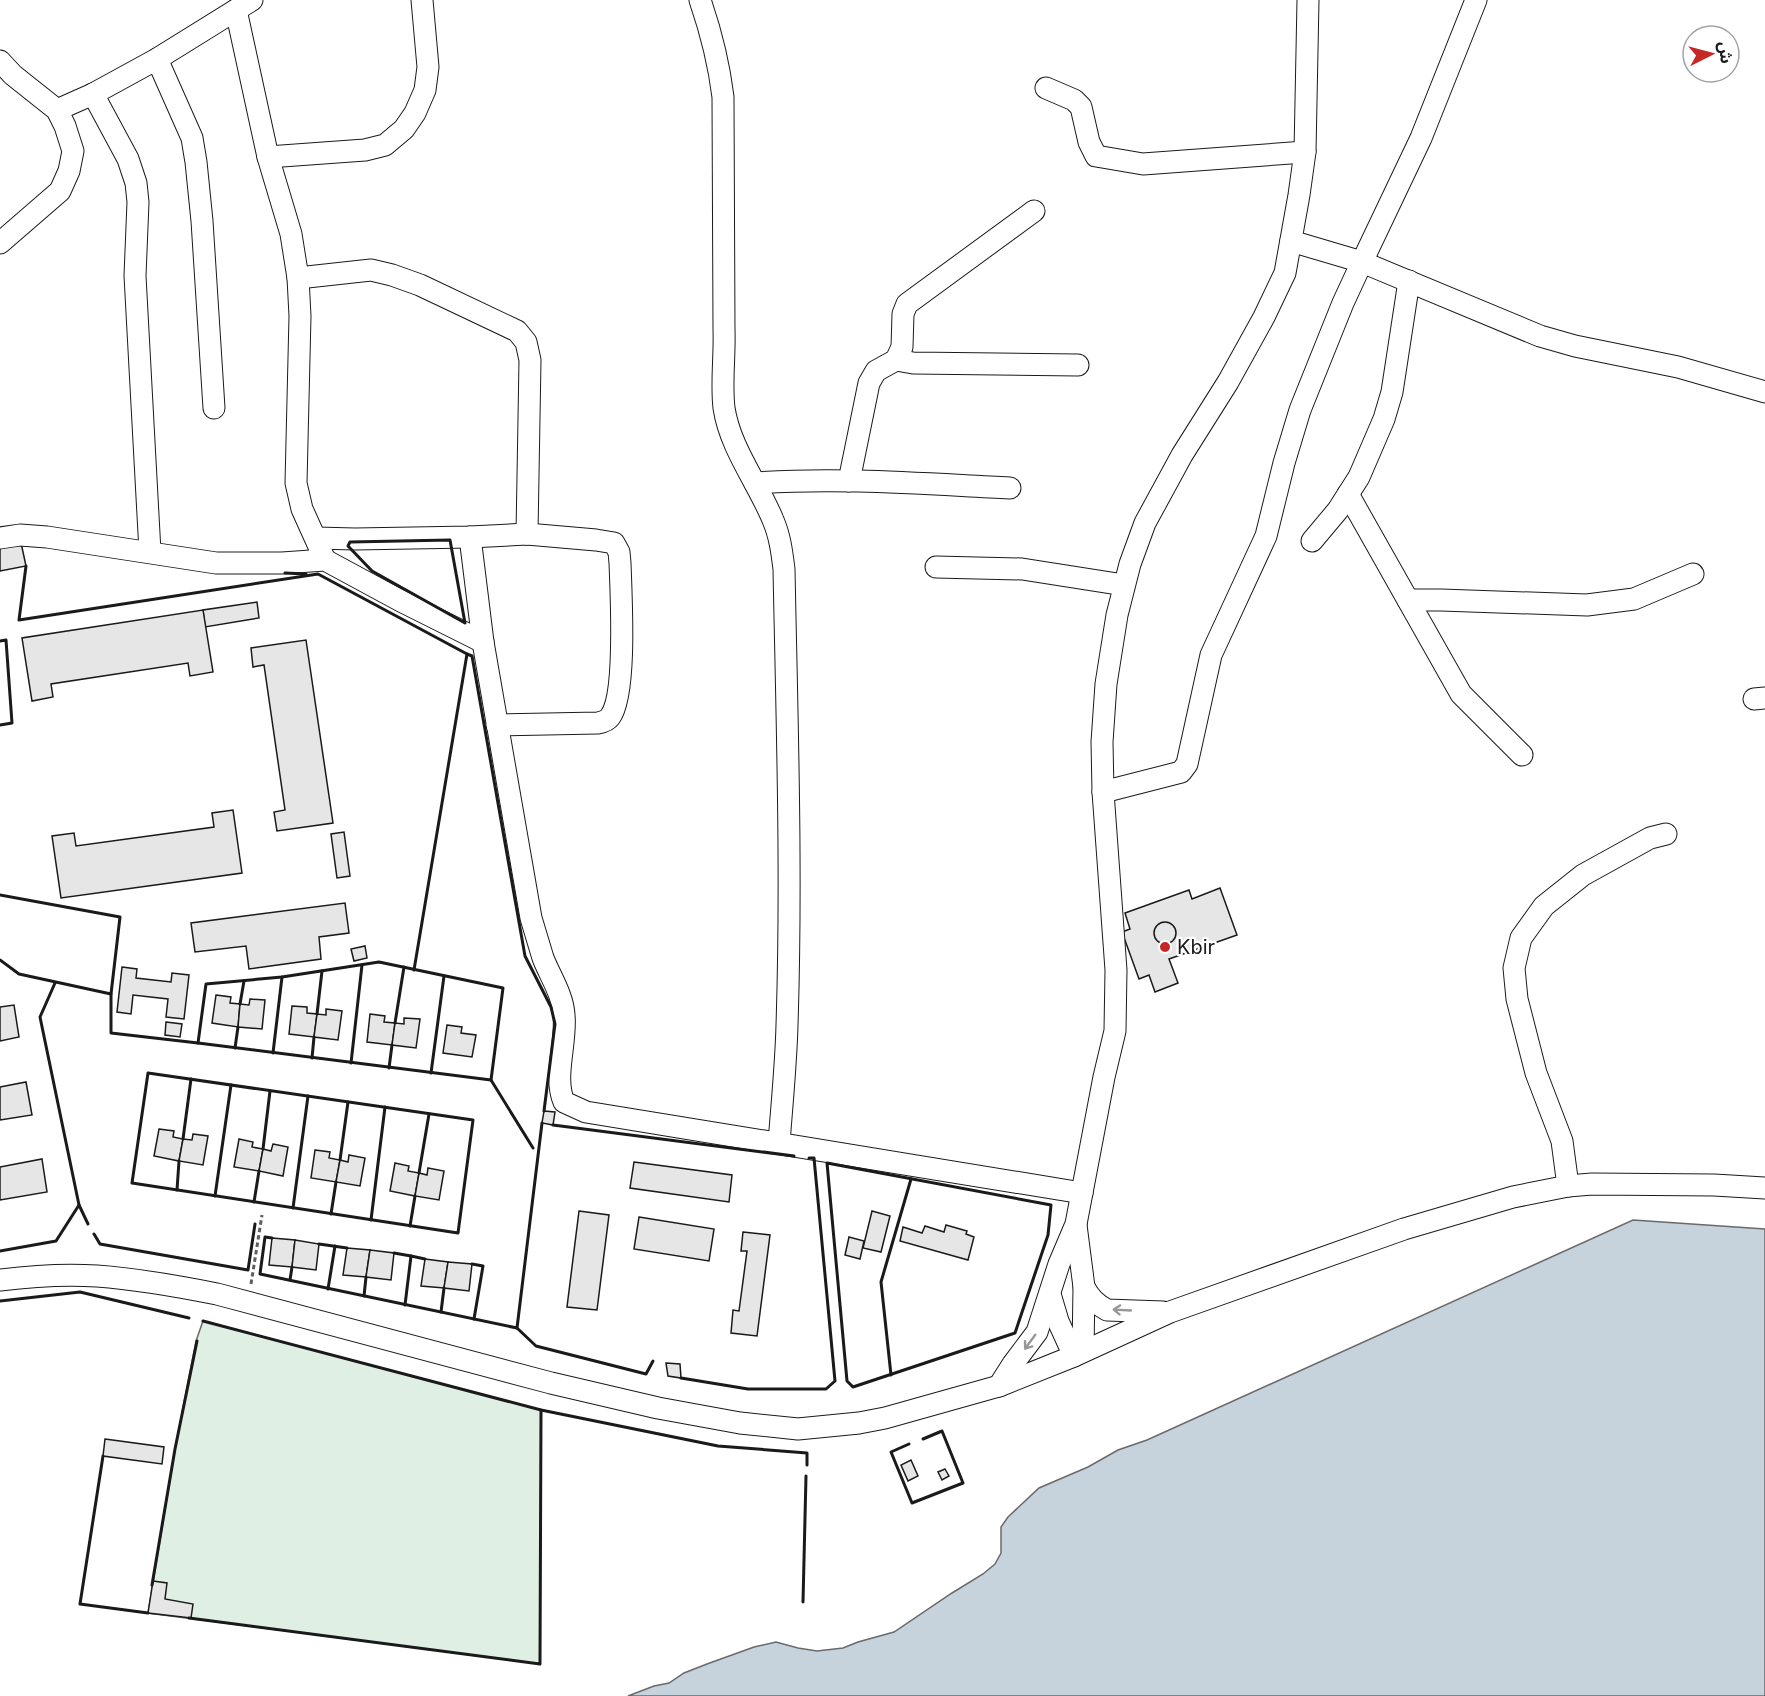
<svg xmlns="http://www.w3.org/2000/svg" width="1765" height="1696" font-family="Inter,'Noto Sans Arabic',sans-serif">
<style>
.green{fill:#e0efe3;stroke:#6a6a6a;stroke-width:1.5}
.water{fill:#c6d2dc;stroke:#6a6a6a;stroke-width:1.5}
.building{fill:#e6e6e6;stroke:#1a1a1a;stroke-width:1.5}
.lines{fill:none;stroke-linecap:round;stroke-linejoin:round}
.minor-casing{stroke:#1a1a1a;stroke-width:23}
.path{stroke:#5f5f5f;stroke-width:3;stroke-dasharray:4.5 3;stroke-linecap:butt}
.minor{stroke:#fff;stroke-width:21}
.wall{stroke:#1a1a1a;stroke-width:3}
.oneway{stroke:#989898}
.poi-dot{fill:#c62828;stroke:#fff;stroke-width:2}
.labels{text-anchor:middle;stroke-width:4.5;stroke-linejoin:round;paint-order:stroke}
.poi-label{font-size:20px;fill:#1a1a1a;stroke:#fff;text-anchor:start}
</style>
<rect width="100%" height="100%" fill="#fff"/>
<polygon class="green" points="203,1321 541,1410 540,1664 148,1613 175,1449 196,1341"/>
<polygon class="water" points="1633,1220 1765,1229 1765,1696 628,1696 654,1686 669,1683 684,1673 707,1664 754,1647 776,1642 798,1648 817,1651 843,1648 858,1642 894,1632 952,1593 983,1574 995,1564 1001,1553 1001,1527 1008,1517 1039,1488 1088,1467 1118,1450 1147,1440"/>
<g class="building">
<polygon points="20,538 26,566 0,571 0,542"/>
<polygon points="257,602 259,618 205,627 203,610"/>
<polygon points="203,610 213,672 190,676 188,663 51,684 53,697 32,701 22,638"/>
<polygon points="306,640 333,823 277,831 274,812 285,810 264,665 253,667 251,648"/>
<polygon points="233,810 242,873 61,898 52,836 74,833 76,846 214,827 212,813"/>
<polygon points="344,832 350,876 337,878 331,834"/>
<polygon points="1220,888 1237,935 1169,959 1178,983 1155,992 1149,975 1139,979 1122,932 1130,929 1125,913 1189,890 1192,899"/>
<polygon points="345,903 349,933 319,937 321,959 249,969 246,946 195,952 191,923"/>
<circle cx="1165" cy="933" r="11"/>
<polygon points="365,946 367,958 354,961 351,949"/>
<polygon points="122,967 137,969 136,978 171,982 172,973 189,975 184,1019 166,1017 168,999 133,995 131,1014 117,1012"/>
<polygon points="216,995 231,997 230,1003 240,1004 238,1027 212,1023"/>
<polygon points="250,999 265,1000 262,1029 238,1027 240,1004 249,1005"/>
<polygon points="14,1005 19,1037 0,1041 0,1007"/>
<polygon points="292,1006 307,1007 307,1013 317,1014 314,1037 289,1034"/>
<polygon points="326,1009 342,1011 338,1040 314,1037 317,1014 326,1015"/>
<polygon points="370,1014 385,1016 384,1022 395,1023 392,1045 367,1042"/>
<polygon points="404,1018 420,1019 416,1048 392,1045 395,1023 404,1024"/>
<polygon points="166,1022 182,1024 180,1037 165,1035"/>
<polygon points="447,1025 462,1027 461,1033 476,1035 472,1057 443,1053"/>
<polygon points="26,1082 32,1115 0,1120 0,1087"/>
<polygon points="544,1111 555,1112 553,1125 542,1123"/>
<polygon points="159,1129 174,1131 173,1137 183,1139 179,1161 154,1156"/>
<polygon points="193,1134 208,1136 203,1165 179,1161 183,1139 192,1140"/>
<polygon points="239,1139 253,1142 252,1147 263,1149 259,1171 234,1167"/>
<polygon points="273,1144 288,1147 283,1176 259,1171 263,1149 271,1151"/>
<polygon points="315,1150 330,1152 329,1158 340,1160 336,1182 311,1178"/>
<polygon points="349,1155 365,1158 360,1186 336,1182 340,1160 348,1162"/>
<polygon points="42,1159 47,1192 0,1200 0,1167"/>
<polygon points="634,1162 732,1175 729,1202 630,1188"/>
<polygon points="395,1163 409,1166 408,1171 419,1173 415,1196 390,1191"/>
<polygon points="428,1168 444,1171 439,1200 415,1196 419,1173 427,1175"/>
<polygon points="579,1211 609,1215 597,1310 567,1307"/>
<polygon points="872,1211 890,1216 881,1252 863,1248"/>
<polygon points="639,1217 714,1229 709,1261 634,1249"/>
<polygon points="946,1225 967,1231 966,1234 974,1237 968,1260 900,1241 903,1227 922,1233 925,1226 944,1232"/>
<polygon points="743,1232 770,1235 757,1336 731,1333 733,1310 739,1311 747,1251 741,1251"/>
<polygon points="849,1237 864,1241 860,1259 845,1255"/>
<polygon points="272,1238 295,1240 292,1267 269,1265"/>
<polygon points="295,1240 319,1244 316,1270 292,1267"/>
<polygon points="347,1248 370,1250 366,1277 343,1275"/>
<polygon points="370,1250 394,1253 391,1280 366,1277"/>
<polygon points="425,1259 448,1262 444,1288 421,1286"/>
<polygon points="448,1262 472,1264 469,1291 444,1288"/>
<polygon points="666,1363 680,1364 681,1378 668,1376"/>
<polygon points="105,1439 164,1447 162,1464 103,1456"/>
<polygon points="911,1460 918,1476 908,1481 901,1465"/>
<polygon points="945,1469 949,1476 942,1480 938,1472"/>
<polygon points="153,1581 167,1583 165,1599 193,1604 191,1618 148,1613"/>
</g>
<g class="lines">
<g class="minor-casing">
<g id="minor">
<path d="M 700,0 C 711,32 719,64 723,97 C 723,175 724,253 724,330 C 725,356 721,382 724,408 C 730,448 758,483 773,520 C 780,536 782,553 784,569 C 787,721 792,873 787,1025 C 786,1064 782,1103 779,1143"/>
<polyline points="236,10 268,157 291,234 298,278 300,316 296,483 302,509 325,560"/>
<polyline points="157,59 192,138 196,162 202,221 214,408"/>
<polyline points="0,61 13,75 57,110 65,126 73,151 69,171 60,191 0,243"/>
<polyline points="1046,88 1074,100 1081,107 1089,142 1096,156 1143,164 1305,152"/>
<polyline points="93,94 128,159 136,183 138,202 135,276 150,552"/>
<polyline points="57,110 93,94 157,59 252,0"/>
<polyline points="268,157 365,150 385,145 404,129 415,113 425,90 428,67 422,0"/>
<polyline points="1291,241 1362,262 1421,138 1476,0"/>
<polyline points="298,278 371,270 392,275 420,285 517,331 526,342 530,360 527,534"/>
<polyline points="896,360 913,363 1078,365"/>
<polyline points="849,481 869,383 876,371 896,360 902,347 903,314 907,304 1034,211"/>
<path d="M 755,483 C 840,477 925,484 1010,488"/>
<polyline points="1348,494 1461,694 1522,755"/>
<path d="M 470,537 L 483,642 L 531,918 C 535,931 539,945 543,958 C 550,976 563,995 564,1015 C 567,1042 553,1077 564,1102 L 586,1112 L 1082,1193"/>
<polyline points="0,538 20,535 47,537 216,563 282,563 325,560 399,600 483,642"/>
<path d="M 316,538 L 355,539 L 470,537 L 527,534 L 596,540 L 614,543 L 619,552 L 620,563 C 621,594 627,695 610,717 C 607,721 603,722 598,723 L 497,725"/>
<polyline points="1312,541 1338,510 1359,477 1384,419 1392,392 1409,281"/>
<polyline points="936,567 1022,569 1124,585"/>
<polyline points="1408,600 1441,600 1587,605 1634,599 1693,574"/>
<polyline points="1754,699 1765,698"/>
<polyline points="1103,792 1181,772 1187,764 1211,655 1266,536 1284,463 1300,410 1343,303 1362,262 1540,336 1575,346 1678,367 1765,392"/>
<polyline points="1568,1186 1562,1141 1536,1073 1517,999 1514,968 1521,938 1544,906 1583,875 1650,838 1666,834"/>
<polyline points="1076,1225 1084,1287 1083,1351"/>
<path d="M 0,1280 C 32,1276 65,1274 97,1276 C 137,1279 177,1286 217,1294 L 551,1383 L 658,1408 L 740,1423 L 798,1429 L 859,1423 L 885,1418 L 999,1386 L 1074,1356 L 1170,1312 L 1404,1229 L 1513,1197 L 1568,1186 L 1592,1184 L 1714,1185 L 1765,1188"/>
<path d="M 1084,1287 C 1090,1298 1096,1304 1107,1310 L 1163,1312"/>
<polyline points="1050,1294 1058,1321 1074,1356"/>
<polyline points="999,1386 1013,1364 1037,1332 1059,1264 1076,1224 1104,1077 1115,1031 1116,970 1103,792 1102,742 1106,684 1117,615 1130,564 1145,523 1182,455 1228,382 1264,317 1285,273 1299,195 1305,152 1308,0"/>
</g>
</g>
<polyline class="path" points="251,1284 262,1215"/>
<use href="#minor" class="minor"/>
<g class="wall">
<polygon points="450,540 465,623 372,571 348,546 350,542"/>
<polyline points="26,566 19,620 318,574 467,654 414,970"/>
<polyline points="285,573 306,574"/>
<polyline points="0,641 6,640 12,723 0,725"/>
<polyline points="467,654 472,656 525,956 551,1007 555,1024 544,1111"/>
<polyline points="0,895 120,917 111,994 19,974 0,960"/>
<polygon points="379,962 503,988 491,1080 198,1043 206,984 282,977"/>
<polyline points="111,994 111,1033 198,1043"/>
<polyline points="240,1004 244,981"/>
<polyline points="317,1014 322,971"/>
<polyline points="395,1023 404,967"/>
<polyline points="235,1048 238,1027"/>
<polyline points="273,1053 282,977"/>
<polyline points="312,1058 314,1037"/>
<polyline points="351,1063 362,965"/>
<polyline points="389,1068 392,1045"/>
<polygon points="148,1073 473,1120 458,1233 132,1183"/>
<polyline points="431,1073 444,976"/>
<polyline points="491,1080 533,1148"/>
<polyline points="553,1125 794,1156"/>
<polyline points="183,1139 191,1079"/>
<polyline points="263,1149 270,1091"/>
<polyline points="340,1160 348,1102"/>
<polygon points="827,1163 1051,1205 1048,1235 1015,1333 853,1387 847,1381"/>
<polyline points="419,1173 429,1114"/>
<polyline points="177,1190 179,1161"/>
<polyline points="215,1196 231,1085"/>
<polyline points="254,1202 259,1171"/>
<polyline points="79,1205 88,1224"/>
<polyline points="293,1208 308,1096"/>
<polyline points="331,1214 336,1182"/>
<polyline points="371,1220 385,1107"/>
<polyline points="410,1226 415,1196"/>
<polyline points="94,1234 100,1244 248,1270 255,1224"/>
<polyline points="272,1238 265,1237 260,1274 517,1328 542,1123"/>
<polyline points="319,1244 347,1248"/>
<polyline points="0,1251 56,1241 79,1205 40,1017 55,983"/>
<polyline points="394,1253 411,1256"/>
<polyline points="472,1264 483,1266 474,1319"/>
<polyline points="290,1280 292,1267"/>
<polyline points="328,1289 335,1246"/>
<polyline points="364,1296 366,1277"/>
<polyline points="0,1301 80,1292 189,1318"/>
<polyline points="405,1305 411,1256 425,1259"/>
<polyline points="441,1312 444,1288"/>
<polyline points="203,1321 541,1410 718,1446 807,1453 807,1465"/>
<polyline points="517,1328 536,1346 646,1374 653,1361"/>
<polyline points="891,1375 881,1282 911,1179"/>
<polyline points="681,1378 748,1389 826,1389 835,1381 814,1158 809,1158"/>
<polyline points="909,1444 891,1452 912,1503 963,1483 942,1431 923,1439"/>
<polyline points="103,1456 80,1604 148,1613"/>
<polyline points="152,1585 175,1449 197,1341"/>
<polyline points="803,1602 806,1476"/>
<polyline points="189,1618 540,1664 541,1410"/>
</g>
</g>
<defs><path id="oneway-shaft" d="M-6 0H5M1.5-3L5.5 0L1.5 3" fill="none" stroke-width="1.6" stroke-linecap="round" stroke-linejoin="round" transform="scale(1.5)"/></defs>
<g class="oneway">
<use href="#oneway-shaft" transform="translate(1122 1310) rotate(-177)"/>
<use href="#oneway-shaft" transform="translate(1030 1342) rotate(126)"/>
</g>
<circle class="poi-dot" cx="1165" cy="947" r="6"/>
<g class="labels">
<g class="poi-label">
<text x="1177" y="954">Kbir</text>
</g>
</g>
<g transform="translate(1711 54) rotate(84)"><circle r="28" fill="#ffffff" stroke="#a3a3a3" stroke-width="1.5"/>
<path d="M0-4.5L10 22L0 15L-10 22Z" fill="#c62828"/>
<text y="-9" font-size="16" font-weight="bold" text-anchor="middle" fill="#1a1a1a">ش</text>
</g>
</svg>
